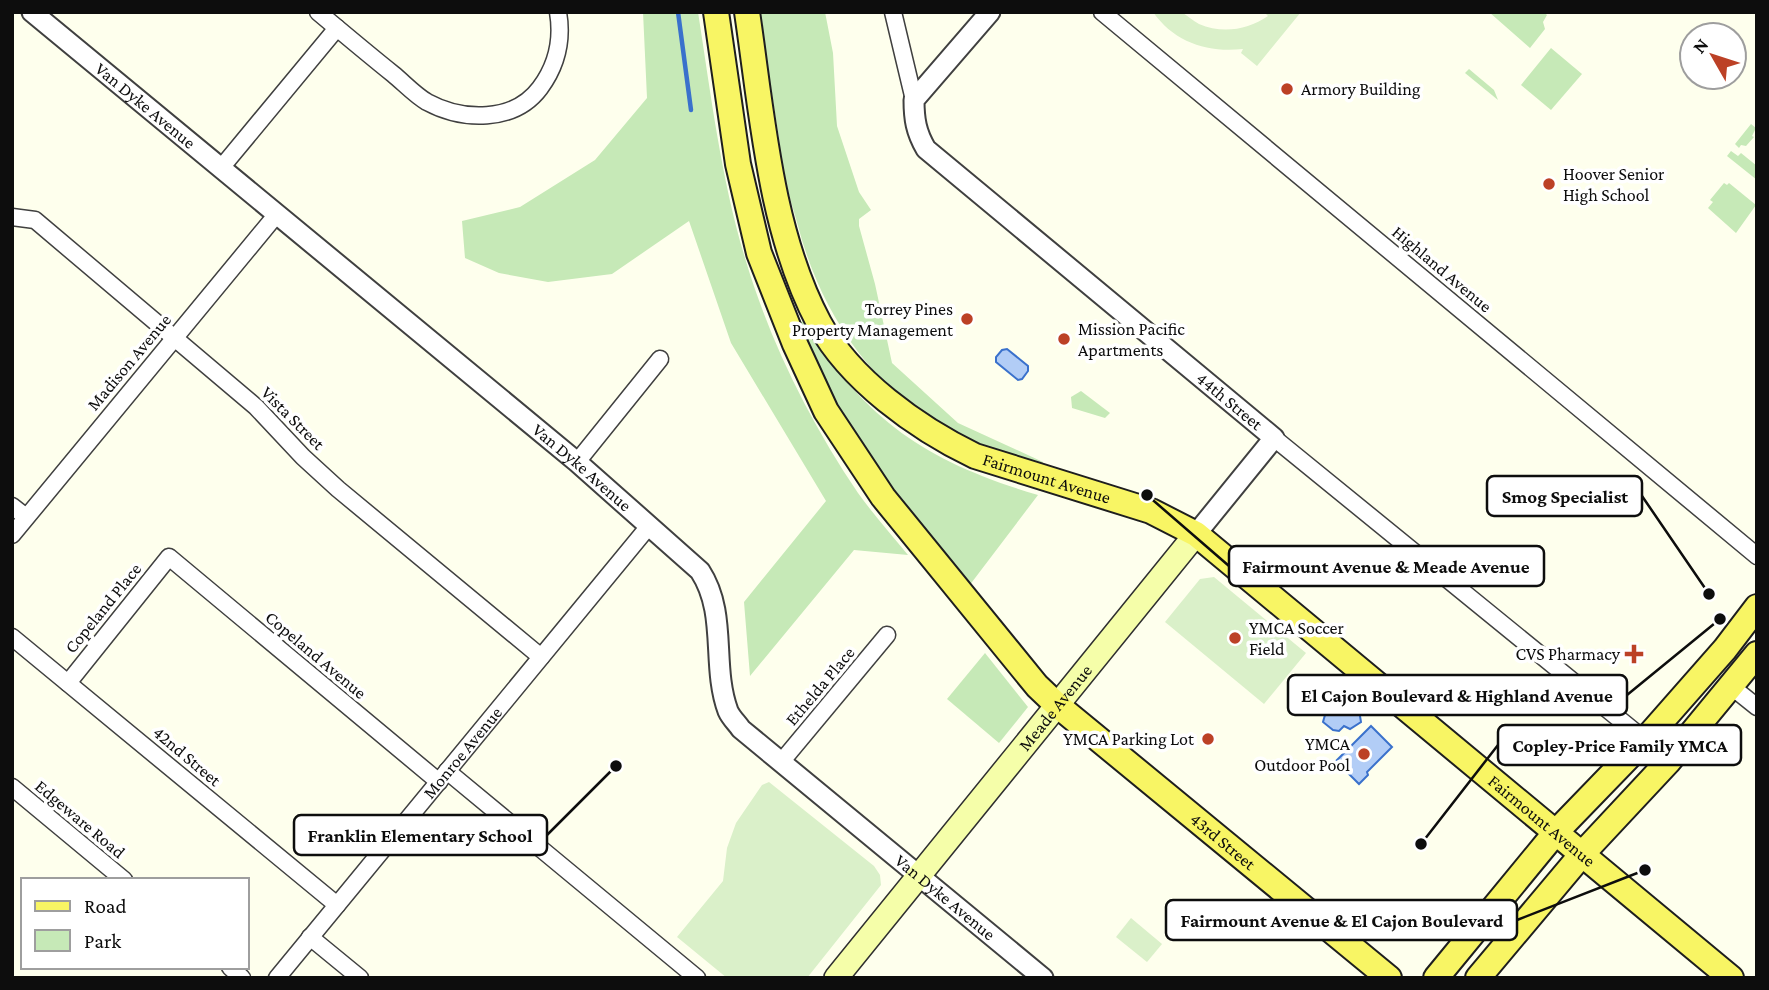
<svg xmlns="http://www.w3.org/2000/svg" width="1769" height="990" font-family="'Crimson Pro',serif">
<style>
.green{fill:#c6e9b7}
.pitch{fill:#daf0c9}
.water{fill:#b2cdf6;stroke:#3a71cc;stroke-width:2}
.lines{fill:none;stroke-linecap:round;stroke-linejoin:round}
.stream{stroke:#3a71cc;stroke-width:4.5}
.minor-casing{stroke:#404040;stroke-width:19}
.tertiary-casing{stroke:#404040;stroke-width:23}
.secondary-casing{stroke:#2f2f2f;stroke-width:26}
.primary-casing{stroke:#1e1e1e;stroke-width:28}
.minor{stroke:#fff;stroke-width:16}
.tertiary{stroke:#fff;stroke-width:19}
.secondary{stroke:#f5fea9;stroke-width:23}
.primary{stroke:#f8f564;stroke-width:24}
.poi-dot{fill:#bc4126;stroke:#fff;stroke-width:2.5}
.labels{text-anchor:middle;stroke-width:7;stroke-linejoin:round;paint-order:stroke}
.poi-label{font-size:18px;fill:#0d0d0d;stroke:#fff;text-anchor:start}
.street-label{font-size:18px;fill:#0d0d0d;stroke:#fff}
.leader{fill:none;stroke:#0d0d0d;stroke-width:2.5}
.callout-dot{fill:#0d0d0d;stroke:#fff;stroke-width:2.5}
.callout{fill:#fff;stroke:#0d0d0d;stroke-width:2.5}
.callout-label{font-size:19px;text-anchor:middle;font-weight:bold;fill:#0d0d0d}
</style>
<rect width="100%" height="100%" fill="#feffed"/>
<g class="green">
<path d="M 643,12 L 698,12 C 711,95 721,178 745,258 C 770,342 809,420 858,493 C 873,514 891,534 908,555 L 854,550 L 750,676 L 744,602 L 826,501 L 731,343 L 689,221 L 612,274 L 548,282 L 499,273 L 465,258 L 462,221 L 520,207 L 595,160 L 647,98 Z"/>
<path d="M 759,12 L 825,12 L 833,53 L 837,126 L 859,192 L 871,210 L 859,219 L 859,226 L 875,284 L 892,363 L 958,423 L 1043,462 L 1042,468 C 1008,456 970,445 939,426 C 866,380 820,309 798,226 C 790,197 780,168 779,138 Z"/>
<polygon points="1489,12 1544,12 1547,15 1543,22 1545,29 1530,48"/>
<polygon points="1551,48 1582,74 1551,110 1521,85"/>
<polygon points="1469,69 1494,90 1498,100 1465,73"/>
<polygon points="1751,124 1756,128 1752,136 1754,137 1746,146 1741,145 1739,148 1735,144"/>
<polygon points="1731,151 1738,156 1741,153 1757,166 1757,180 1727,156"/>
<polygon points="1724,183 1727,185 1729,183 1756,205 1736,233 1708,208 1713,202 1710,200"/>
<path d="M 803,321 C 865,421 927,462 1038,495 L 969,586 C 931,540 892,495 860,445 C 836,407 816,366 797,325 Z"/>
<polygon points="1081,391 1110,413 1105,418 1072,408 1071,397"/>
<polygon points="985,653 1028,707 999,743 947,699"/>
</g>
<g class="pitch">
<path d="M 1153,12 C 1160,12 1173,10 1181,12 C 1187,15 1193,21 1199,24 C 1222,34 1248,30 1268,16 L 1264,12 L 1301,12 L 1257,66 L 1241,53 L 1243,49 C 1207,53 1174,42 1153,12 Z"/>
<polygon points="1214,577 1306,653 1264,704 1165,622 1200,579"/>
<polygon points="769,782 874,866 880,875 881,885 807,978 727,978 677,937 723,881 727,848 736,823 762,785"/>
<polygon points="1131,918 1162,944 1147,962 1116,937"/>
</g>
<g class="water">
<polygon points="1007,349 1028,366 1028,371 1022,379 1018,380 996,362 996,357 1002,350"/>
<polygon points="1343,695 1349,696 1353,704 1352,709 1359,710 1361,722 1350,729 1344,726 1339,731 1333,730 1323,722 1325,715 1334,710 1332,699"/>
<polygon points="1371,726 1392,747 1367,772 1368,775 1359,784 1336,761"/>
</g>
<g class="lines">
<polyline class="stream" points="678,12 691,110"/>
<g class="minor-casing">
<g id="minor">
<path d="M 318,12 C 343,33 368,54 393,74 C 404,83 415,95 427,102 C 462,121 514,123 540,88 C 557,65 563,41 558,12"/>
<polyline points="893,12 914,100"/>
<polyline points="1102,12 1757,556"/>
<polyline points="221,168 337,28"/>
<polyline points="12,217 35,220 256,407 303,457 338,489 541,657"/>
<polyline points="1274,438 1645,740"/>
<polyline points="577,462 660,359"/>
<polyline points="12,506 26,517"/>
<polyline points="12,535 277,214"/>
<polyline points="12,637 337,905"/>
<polyline points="68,683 169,557 439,782"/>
<polyline points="1732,687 1757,707"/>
<polyline points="782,761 887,635"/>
<polyline points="447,771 697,978"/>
<polyline points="12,787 124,880"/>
<polyline points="310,937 360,978"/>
<polyline points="230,967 242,978"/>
<path id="s1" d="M 277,978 L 649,526"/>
</g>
</g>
<g class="tertiary-casing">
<g id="tertiary">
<path id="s2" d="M 32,12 L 577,462 L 700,571 C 728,614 711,665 728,711 C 731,718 737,723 741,729 L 1043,978"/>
<path id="s3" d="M 990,12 L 914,100 C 914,119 916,132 926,149 L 1274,438 L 1196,534"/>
</g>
</g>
<g class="secondary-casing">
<g id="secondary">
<path id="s4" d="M 836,978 L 1196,534"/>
</g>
</g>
<g class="primary-casing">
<g id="primary">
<path id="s5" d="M 716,12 L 738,164 L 759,253 L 795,344 L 826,411 L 883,497 L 1037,686 L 1057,705 L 1389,978"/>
<path id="s6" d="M 747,12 C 762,113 770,231 819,323 C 850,380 917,428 975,456 L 1151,511 L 1196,534 L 1731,978"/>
<polyline points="1436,978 1556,832 1645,740 1725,649 1757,607"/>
<polyline points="1478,978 1583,853 1668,762 1757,654"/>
</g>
</g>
<use href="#minor" class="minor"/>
<use href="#tertiary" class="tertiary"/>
<use href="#secondary" class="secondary"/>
<use href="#primary" class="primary"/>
</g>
<g class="poi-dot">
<circle cx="1287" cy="89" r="7"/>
<circle cx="1549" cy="184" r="7"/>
<circle cx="967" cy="319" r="7"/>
<circle cx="1064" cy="339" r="7"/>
<circle cx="1235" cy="638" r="7"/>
<path d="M1630.5 643.5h7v7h7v7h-7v7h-7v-7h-7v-7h7z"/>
<circle cx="1208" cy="739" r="7"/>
<circle cx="1364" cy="754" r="7"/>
</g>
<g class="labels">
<g class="poi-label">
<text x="1301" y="95">Armory Building</text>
<text x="1563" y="180">Hoover Senior<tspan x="1563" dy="21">High School</tspan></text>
<text x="953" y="315" text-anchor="end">Torrey Pines<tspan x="953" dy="21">Property Management</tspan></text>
<text x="1078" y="335">Mission Pacific<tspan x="1078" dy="21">Apartments</tspan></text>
<text x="1249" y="634">YMCA Soccer<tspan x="1249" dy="21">Field</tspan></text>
<text x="1620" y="660" text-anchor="end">CVS Pharmacy</text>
<text x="1194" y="745" text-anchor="end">YMCA Parking Lot</text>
<text x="1350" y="750" text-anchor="end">YMCA<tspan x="1350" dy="21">Outdoor Pool</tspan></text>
</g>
<g class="street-label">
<text dy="6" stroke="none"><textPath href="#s2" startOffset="147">Van Dyke Avenue</textPath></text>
<text transform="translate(1442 269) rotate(40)" y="6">Highland Avenue</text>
<text transform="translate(129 362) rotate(-50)" y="6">Madison Avenue</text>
<text dy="6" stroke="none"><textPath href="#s3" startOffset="562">44th Street</textPath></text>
<text transform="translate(293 418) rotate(45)" y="6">Vista Street</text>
<text dy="6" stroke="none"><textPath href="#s2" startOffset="714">Van Dyke Avenue</textPath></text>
<text dy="6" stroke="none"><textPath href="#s6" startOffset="604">Fairmount Avenue</textPath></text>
<text transform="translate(103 608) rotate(-51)" y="6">Copeland Place</text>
<text transform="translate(316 655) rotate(40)" y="6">Copeland Avenue</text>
<text transform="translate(820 686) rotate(-50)" y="6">Ethelda Place</text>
<text dy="6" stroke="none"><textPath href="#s4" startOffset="348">Meade Avenue</textPath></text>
<text dy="6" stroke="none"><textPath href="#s1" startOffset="292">Monroe Avenue</textPath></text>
<text transform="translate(187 756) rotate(40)" y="6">42nd Street</text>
<text transform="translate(80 819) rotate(40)" y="6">Edgeware Road</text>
<text dy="6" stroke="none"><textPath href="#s6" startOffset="1213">Fairmount Avenue</textPath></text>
<text dy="6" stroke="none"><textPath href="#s5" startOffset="1006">43rd Street</textPath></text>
<text dy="6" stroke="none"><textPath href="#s2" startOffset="1302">Van Dyke Avenue</textPath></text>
</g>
</g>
<path class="leader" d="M1709 594L1642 496M1147 495L1229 566M1720 619L1627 695M1421 844L1498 745M616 766L547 835M1645 870L1517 920"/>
<g class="callout-dot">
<circle cx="1709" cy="594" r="7"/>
<circle cx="1147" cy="495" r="7"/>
<circle cx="1720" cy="619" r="7"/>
<circle cx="1421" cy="844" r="7"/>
<circle cx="616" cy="766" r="7"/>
<circle cx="1645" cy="870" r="7"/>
</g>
<g class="callout">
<rect x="1487" y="476" width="155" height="40" rx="7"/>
<rect x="1229" y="546" width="315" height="40" rx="7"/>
<rect x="1288" y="675" width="339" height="40" rx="7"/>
<rect x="1498" y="725" width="243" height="40" rx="7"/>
<rect x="294" y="815" width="253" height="40" rx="7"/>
<rect x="1166" y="900" width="351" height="40" rx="7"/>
</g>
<g class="callout-label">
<text x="1565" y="503">Smog Specialist</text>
<text x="1386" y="573">Fairmount Avenue &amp; Meade Avenue</text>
<text x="1457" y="702">El Cajon Boulevard &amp; Highland Avenue</text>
<text x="1620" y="752">Copley-Price Family YMCA</text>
<text x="420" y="842">Franklin Elementary School</text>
<text x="1342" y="927">Fairmount Avenue &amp; El Cajon Boulevard</text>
</g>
<rect width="1769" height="990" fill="none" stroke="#0d0d0d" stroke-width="28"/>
<rect x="21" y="878" width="228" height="91" fill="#ffffff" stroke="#9e9e9e" stroke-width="2"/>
<rect x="35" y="901" width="35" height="10" fill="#f8f564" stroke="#9e9e9e" stroke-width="2"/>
<text x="84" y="913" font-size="21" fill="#0d0d0d">Road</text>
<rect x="35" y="930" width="35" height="21" fill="#c6e9b7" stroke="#9e9e9e" stroke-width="2"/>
<text x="84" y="948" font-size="21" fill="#0d0d0d">Park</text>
<g transform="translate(1713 56) rotate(309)"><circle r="33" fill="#ffffff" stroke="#9e9e9e" stroke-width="2"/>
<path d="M0-5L12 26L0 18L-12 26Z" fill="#bc4126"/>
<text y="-10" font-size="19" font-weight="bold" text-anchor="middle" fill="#0d0d0d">N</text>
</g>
</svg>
